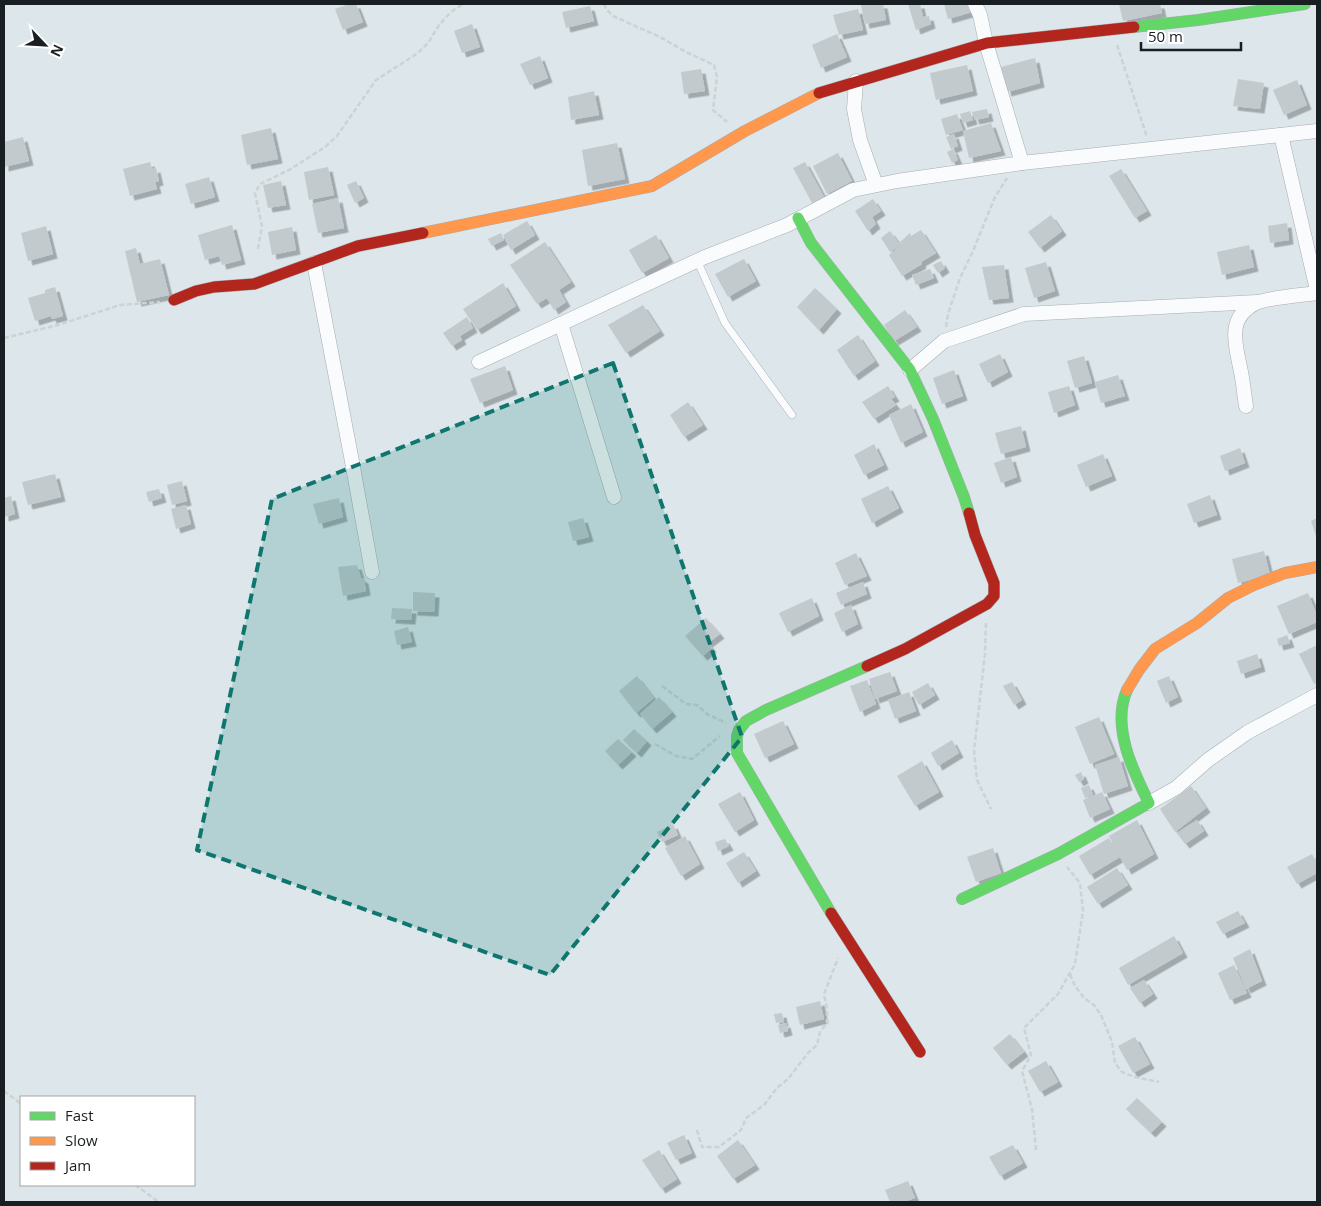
<svg xmlns="http://www.w3.org/2000/svg" width="1321" height="1206" font-family="'Open Sans',sans-serif">
<style>
.building{fill:#c2cace;filter:url(#shadow)}
.lines{fill:none;stroke-linecap:round;stroke-linejoin:round}
.lane-casing{stroke:#a7aeb2;stroke-width:8}
.street-casing{stroke:#a7aeb2;stroke-width:15}
.fast-casing{stroke:#a7aeb2;stroke-width:12}
.slow-casing{stroke:#a7aeb2;stroke-width:12}
.jam-casing{stroke:#a7aeb2;stroke-width:12}
.path{stroke:#ced2d3;stroke-width:2.5;stroke-dasharray:5 2.5;stroke-linecap:butt}
.lane{stroke:#fafbfc;stroke-width:7}
.street{stroke:#fafbfc;stroke-width:14}
.fast{stroke:#63d668;stroke-width:11}
.slow{stroke:#ff974d;stroke-width:11}
.jam{stroke:#b3261e;stroke-width:11}
.marked{fill:#0f766e;fill-opacity:0.2;stroke:#0f766e;stroke-width:4;stroke-dasharray:10 6;stroke-linejoin:round}
</style>
<defs>
<filter id="shadow"><feDropShadow dx="4.5" dy="4.5" stdDeviation="0" flood-color="#0004"/></filter>
</defs>
<rect width="100%" height="100%" fill="#dce6eb"/>
<g class="building">
<polygon points="349,4 356,4 363,22 343,30 335,9"/>
<polygon points="870,4 883,4 886,20 865,24 861,5"/>
<polygon points="908,4 920,4 923,17 929,16 931,24 916,30"/>
<polygon points="944,4 970,4 972,12 948,19"/>
<polygon points="1119,4 1160,4 1162,13 1123,21"/>
<polygon points="590,6 594,21 566,28 562,12"/>
<polygon points="858,9 863,30 839,35 833,15"/>
<polygon points="472,24 480,47 462,53 454,31"/>
<polygon points="837,34 847,57 821,68 812,45"/>
<polygon points="540,56 548,78 530,85 520,64"/>
<polygon points="1035,58 1040,83 1007,92 1001,67"/>
<polygon points="967,65 973,91 936,100 930,73"/>
<polygon points="701,69 705,91 684,94 681,72"/>
<polygon points="1238,79 1264,83 1260,109 1233,106"/>
<polygon points="1297,80 1307,105 1284,115 1273,90"/>
<polygon points="594,91 599,115 571,120 568,97"/>
<polygon points="987,109 989,117 975,120 972,112"/>
<polygon points="970,111 973,120 963,123 960,114"/>
<polygon points="957,114 963,130 946,135 941,119"/>
<polygon points="991,123 1001,151 969,158 963,131"/>
<polygon points="271,128 278,159 247,165 241,135"/>
<polygon points="954,134 958,146 951,149 946,137"/>
<polygon points="23,137 29,161 4,167 4,142"/>
<polygon points="617,143 625,179 588,186 582,150"/>
<polygon points="953,149 958,160 952,163 947,152"/>
<polygon points="838,153 852,181 827,194 813,166"/>
<polygon points="150,162 152,169 156,168 159,181 155,182 157,189 130,196 123,169"/>
<polygon points="805,162 824,197 812,203 793,168"/>
<polygon points="328,167 334,195 309,200 304,172"/>
<polygon points="1121,169 1147,211 1135,218 1109,176"/>
<polygon points="209,177 215,197 191,204 185,184"/>
<polygon points="281,181 286,205 268,208 263,185"/>
<polygon points="356,181 364,198 355,203 347,185"/>
<polygon points="338,198 344,228 318,233 312,204"/>
<polygon points="873,199 881,211 872,217 876,224 868,231 855,211"/>
<polygon points="1051,215 1062,231 1040,248 1028,232"/>
<polygon points="527,221 535,235 511,250 503,235"/>
<polygon points="1287,223 1289,240 1270,243 1268,226"/>
<polygon points="232,225 241,260 222,265 219,256 205,260 198,235"/>
<polygon points="46,226 53,254 28,261 21,233"/>
<polygon points="292,227 296,250 272,255 268,232"/>
<polygon points="921,230 936,253 921,262 922,264 902,276 889,255 902,244 900,242 910,233 911,236"/>
<polygon points="890,231 900,245 890,252 881,238"/>
<polygon points="501,233 504,240 492,246 488,239"/>
<polygon points="656,235 669,258 642,273 629,250"/>
<polygon points="545,242 571,282 559,290 566,302 554,310 547,298 537,304 510,265"/>
<polygon points="1249,245 1254,267 1222,275 1217,252"/>
<polygon points="136,248 140,264 160,259 169,295 137,302 125,251"/>
<polygon points="744,259 756,281 728,297 715,274"/>
<polygon points="941,261 945,268 938,273 933,265"/>
<polygon points="1046,262 1055,291 1034,298 1025,268"/>
<polygon points="1004,265 1009,298 989,300 982,267"/>
<polygon points="930,269 934,278 916,285 912,275"/>
<polygon points="503,283 516,306 477,330 463,309"/>
<polygon points="55,287 63,316 52,319 51,316 35,321 28,298 45,293 45,290"/>
<polygon points="815,288 837,309 819,330 797,307"/>
<polygon points="643,305 660,331 626,353 608,325"/>
<polygon points="905,310 917,327 894,341 884,325"/>
<polygon points="467,317 473,328 460,336 462,340 452,346 443,333"/>
<polygon points="858,335 875,361 854,376 837,350"/>
<polygon points="1000,354 1008,372 988,383 979,364"/>
<polygon points="1084,356 1092,383 1075,388 1067,361"/>
<polygon points="505,366 513,390 480,403 470,379"/>
<polygon points="954,370 963,396 942,404 933,378"/>
<polygon points="1118,375 1125,396 1101,403 1095,382"/>
<polygon points="888,386 895,397 891,399 896,405 874,419 862,402"/>
<polygon points="1069,386 1075,405 1054,413 1048,392"/>
<polygon points="688,402 703,425 684,437 670,415"/>
<polygon points="911,404 923,432 901,443 889,415"/>
<polygon points="1021,426 1026,447 1001,454 995,433"/>
<polygon points="874,444 884,465 864,475 854,455"/>
<polygon points="1240,448 1245,463 1225,471 1220,456"/>
<polygon points="1103,454 1112,476 1086,487 1077,465"/>
<polygon points="1011,457 1017,477 1001,483 994,463"/>
<polygon points="55,474 61,497 28,505 22,482"/>
<polygon points="182,481 187,501 172,505 167,485"/>
<polygon points="888,486 899,508 872,523 861,499"/>
<polygon points="159,489 162,498 149,502 146,492"/>
<polygon points="1210,495 1217,515 1194,523 1187,504"/>
<polygon points="11,496 15,514 4,517 4,498"/>
<polygon points="339,498 343,517 319,524 313,504"/>
<polygon points="186,505 191,524 176,529 171,509"/>
<polygon points="583,518 589,537 573,541 568,522"/>
<polygon points="1317,518 1317,539 1311,521"/>
<polygon points="1264,551 1270,575 1238,583 1232,559"/>
<polygon points="856,553 867,576 845,585 835,563"/>
<polygon points="357,565 361,578 364,579 366,591 343,596 338,567"/>
<polygon points="863,582 867,594 841,605 836,593"/>
<polygon points="413,592 435,593 434,612 413,611"/>
<polygon points="1308,593 1317,615 1317,622 1289,634 1277,606"/>
<polygon points="812,598 819,616 788,632 779,613"/>
<polygon points="851,605 858,624 842,632 834,613"/>
<polygon points="392,608 412,609 411,620 391,619"/>
<polygon points="706,618 720,634 708,643 712,648 703,656 685,636"/>
<polygon points="408,627 412,642 397,645 394,631"/>
<polygon points="1287,635 1290,643 1279,646 1277,639"/>
<polygon points="1317,645 1317,683 1314,684 1299,654"/>
<polygon points="1257,654 1261,667 1241,674 1237,661"/>
<polygon points="890,672 897,691 875,699 869,679"/>
<polygon points="637,676 654,698 636,713 619,691"/>
<polygon points="1169,676 1178,697 1166,703 1157,681"/>
<polygon points="867,680 876,704 860,712 850,686"/>
<polygon points="1012,682 1022,700 1014,705 1003,686"/>
<polygon points="928,683 935,695 919,705 912,692"/>
<polygon points="909,692 916,711 895,719 888,700"/>
<polygon points="659,697 672,712 652,729 640,714"/>
<polygon points="1099,717 1114,754 1090,764 1075,727"/>
<polygon points="783,721 794,744 765,758 754,734"/>
<polygon points="634,729 647,741 637,753 623,740"/>
<polygon points="618,739 632,752 618,765 605,751"/>
<polygon points="952,740 959,753 938,766 931,753"/>
<polygon points="1119,757 1128,786 1104,794 1095,765"/>
<polygon points="922,761 939,792 915,806 897,776"/>
<polygon points="1081,772 1084,779 1079,782 1075,775"/>
<polygon points="1089,785 1093,795 1085,798 1081,788"/>
<polygon points="1191,786 1206,808 1175,832 1160,809"/>
<polygon points="740,792 754,820 735,832 718,804"/>
<polygon points="1102,792 1110,809 1090,818 1083,800"/>
<polygon points="1137,820 1154,854 1127,870 1120,857 1090,875 1079,856 1109,838 1119,855 1109,836"/>
<polygon points="1197,820 1204,831 1185,844 1177,833"/>
<polygon points="673,824 678,835 662,842 657,832"/>
<polygon points="685,836 700,864 681,876 665,848"/>
<polygon points="725,839 729,846 718,851 715,842"/>
<polygon points="993,848 1001,873 976,882 967,857"/>
<polygon points="744,852 756,871 738,883 726,863"/>
<polygon points="1312,854 1317,863 1317,873 1297,884 1287,867"/>
<polygon points="1117,868 1128,885 1098,904 1087,887"/>
<polygon points="1238,911 1245,923 1223,934 1216,922"/>
<polygon points="1174,936 1183,953 1128,985 1119,968"/>
<polygon points="1250,949 1262,981 1246,989 1233,958"/>
<polygon points="1234,965 1247,993 1230,1000 1218,973"/>
<polygon points="1144,980 1153,994 1140,1003 1130,988"/>
<polygon points="820,1001 824,1019 800,1025 796,1007"/>
<polygon points="782,1013 784,1022 776,1023 774,1014"/>
<polygon points="786,1023 788,1031 780,1033 778,1025"/>
<polygon points="1010,1034 1024,1052 1007,1065 993,1048"/>
<polygon points="1135,1037 1150,1064 1133,1073 1118,1046"/>
<polygon points="1046,1061 1058,1082 1040,1092 1028,1071"/>
<polygon points="1137,1098 1162,1122 1151,1133 1126,1109"/>
<polygon points="684,1135 692,1153 676,1160 667,1143"/>
<polygon points="738,1140 755,1165 733,1179 717,1156"/>
<polygon points="1013,1145 1023,1163 1000,1176 989,1157"/>
<polygon points="659,1150 677,1179 661,1189 642,1160"/>
<polygon points="908,1181 915,1198 903,1202 890,1202 885,1190"/>
</g>
<g class="lines">
<g class="lane-casing">
<polyline id="lane" points="697,260 725,323 792,415"/>
</g>
<g class="street-casing">
<g id="street">
<polyline points="975,4 980,15 986,43 1022,163"/>
<polyline points="856,81 854,109 860,140 876,185"/>
<polyline points="1281,135 1317,290"/>
<polyline points="314,263 351,456 372,572"/>
<polyline points="561,324 614,497"/>
<polyline points="479,362 705,257 787,225 853,190 897,181 1022,163 1317,131"/>
<polyline points="910,370 944,341 1024,314 1257,302"/>
<path d="M 1246,406 C 1244,393 1243,380 1240,367 C 1235,343 1227,317 1256,303 C 1266,298 1304,295 1317,293"/>
<polyline points="1149,803 1176,788 1208,760 1248,732 1317,695"/>
</g>
</g>
<g class="fast-casing">
<g id="fast">
<polyline points="1134,27 1198,20 1305,4"/>
<polyline points="798,218 811,243 910,370 933,419 964,497 969,513"/>
<path d="M 962,899 L 1058,854 L 1149,803 C 1133,771 1111,726 1127,690"/>
<polyline points="831,913 737,753 737,736 739,730 746,721 766,710 867,666"/>
</g>
</g>
<g class="slow-casing">
<g id="slow">
<polyline points="423,233 652,186 745,131 819,93"/>
<polyline points="1127,690 1139,670 1155,649 1197,623 1228,598 1254,585 1285,573 1317,567"/>
</g>
</g>
<g class="jam-casing">
<g id="jam">
<polyline points="819,93 987,43 1134,27"/>
<polyline points="174,300 196,291 214,287 254,284 358,246 423,233"/>
<polyline points="867,666 905,649 987,604 994,596 994,583 975,535 969,513"/>
<polyline points="831,913 920,1052"/>
</g>
</g>
<g class="path">
<polyline points="604,4 606,9 613,16 660,37 686,52 714,65 717,77 713,110 727,122"/>
<polyline points="1117,45 1147,137"/>
<polyline points="258,249 262,226 255,193 260,184 289,170 325,147 337,136 376,80 418,53 428,43 439,25 451,12 463,4"/>
<polyline points="946,327 948,314 960,278 973,251 995,197 1007,178"/>
<polyline points="4,338 58,325 120,305 160,302"/>
<polyline points="986,623 985,654 974,751 977,780 991,809"/>
<polyline points="662,686 686,704 697,705 707,714 726,723"/>
<polyline points="655,744 676,756 692,759 720,736"/>
<polyline points="1070,974 1075,986 1084,998 1094,1005 1101,1015 1112,1042 1115,1063 1122,1072 1135,1077 1159,1082"/>
<polyline points="4,1091 21,1104"/>
<polyline points="697,1130 702,1147 719,1147 741,1130 746,1118 764,1105 777,1088 788,1079 808,1053 817,1045 820,1032 827,1023 827,1009 824,994 838,958"/>
<polyline points="1036,1150 1032,1109 1022,1071 1031,1055 1024,1028 1058,994 1075,964 1083,911 1080,883 1067,867"/>
<polyline points="135,1185 159,1202"/>
</g>
<use href="#lane" class="lane"/>
<use href="#street" class="street"/>
<use href="#fast" class="fast"/>
<use href="#slow" class="slow"/>
<use href="#jam" class="jam"/>
</g>
<path class="marked" d="M 613,363 L 742,737 L 550,975 L 197,850 L 272,499 Z"/>
<rect width="1321" height="1206" fill="none" stroke="#181e21" stroke-width="10"/>
<rect x="20" y="1096" width="175" height="90" fill="#ffffff" stroke="#a3a5a6"/>
<rect x="30" y="1112" width="25" height="8" fill="#63d668" stroke="#a3a5a6"/>
<text x="65" y="1121" font-size="15" fill="#181e21">Fast</text>
<rect x="30" y="1137" width="25" height="8" fill="#ff974d" stroke="#a3a5a6"/>
<text x="65" y="1146" font-size="15" fill="#181e21">Slow</text>
<rect x="30" y="1162" width="25" height="8" fill="#b3261e" stroke="#a3a5a6"/>
<text x="65" y="1171" font-size="15" fill="#181e21">Jam</text>
<g transform="translate(45 45) rotate(115)" stroke="#ffffff" stroke-width="4" paint-order="stroke">
<path d="M0-4L9 19L0 12L-9 19Z" fill="#181e21"/>
<text y="-8" font-size="14" font-weight="bold" text-anchor="middle" fill="#181e21">N</text>
</g>
<path d="M1141 42v8h100v-8" fill="none" stroke="#181e21" stroke-width="2.5"/>
<text x="1148" y="42" font-size="15" fill="#181e21" stroke="#ffffff" stroke-width="4" paint-order="stroke">50 m</text>
</svg>
